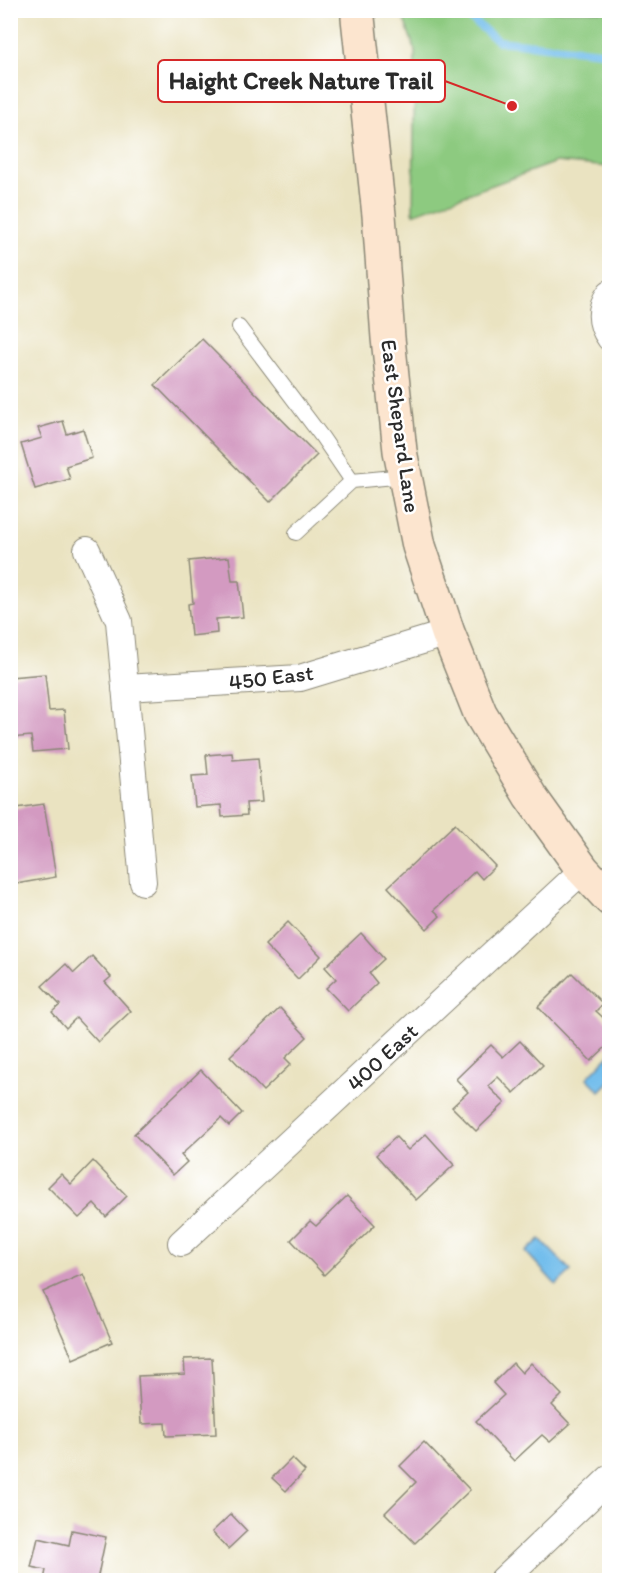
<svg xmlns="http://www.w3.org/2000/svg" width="620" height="1591" font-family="Itim,sans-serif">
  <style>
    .green { fill: #8dca80; stroke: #5c7a56; stroke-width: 1.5 }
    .water { fill: #73beec; stroke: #4f748c; stroke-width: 1.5 }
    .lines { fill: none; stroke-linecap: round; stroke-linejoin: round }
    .stream { stroke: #73beec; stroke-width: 8 }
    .building { fill: #d39ac1 }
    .lane-casing { stroke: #8a8776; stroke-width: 16 }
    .street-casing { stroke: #8a8776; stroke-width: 28 }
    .secondary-casing { stroke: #8a8776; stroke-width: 36 }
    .lane { stroke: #fff; stroke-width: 14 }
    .street { stroke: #fff; stroke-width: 26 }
    .secondary { stroke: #fce5cf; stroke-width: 33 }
    .labels { text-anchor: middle; stroke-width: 5; stroke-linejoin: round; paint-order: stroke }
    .street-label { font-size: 22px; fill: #2b2b2b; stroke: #fff }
    .leader { fill: none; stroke: #d62828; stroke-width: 2 }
    .callout-dot { fill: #d62828; stroke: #fff; stroke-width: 2 }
    .callout { fill: #fff; stroke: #d62828; stroke-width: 2 }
    .callout-label { font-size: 24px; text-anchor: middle; font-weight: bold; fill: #2b2b2b }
  </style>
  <rect width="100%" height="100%" fill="#fff"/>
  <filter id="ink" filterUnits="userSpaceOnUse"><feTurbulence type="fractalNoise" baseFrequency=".0167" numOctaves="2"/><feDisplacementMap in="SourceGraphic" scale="12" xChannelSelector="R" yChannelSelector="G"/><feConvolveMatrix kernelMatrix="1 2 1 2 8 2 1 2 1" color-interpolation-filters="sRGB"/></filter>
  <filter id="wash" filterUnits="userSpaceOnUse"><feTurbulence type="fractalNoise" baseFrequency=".008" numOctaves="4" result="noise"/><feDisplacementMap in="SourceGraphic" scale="24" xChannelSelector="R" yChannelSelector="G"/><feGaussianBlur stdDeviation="1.35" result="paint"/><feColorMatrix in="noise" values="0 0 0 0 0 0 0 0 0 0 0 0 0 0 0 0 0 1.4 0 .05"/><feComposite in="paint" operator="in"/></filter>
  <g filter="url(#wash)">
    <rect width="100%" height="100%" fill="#eae3c1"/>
    <polygon class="green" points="401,11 609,11 609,167 556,162 413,214 415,50"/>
    <g class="water">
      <polygon points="609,1055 609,1082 600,1091 587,1078"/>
      <polygon points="540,1239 571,1271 556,1285 526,1252"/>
    </g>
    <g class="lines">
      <polyline class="stream" points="460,10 498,41 610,53"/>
    </g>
    <g id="blocks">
      <g class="building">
        <polygon points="202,339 317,455 270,502 155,385"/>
        <polygon points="63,421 67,434 83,429 92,458 66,466 70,479 35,489 21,444 42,438 38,428"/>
        <polygon points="229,557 232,581 239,581 243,617 216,619 217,633 191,636 188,604 193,603 189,561"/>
        <polygon points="45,674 49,711 64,710 68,749 33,752 31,736 10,738 10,677"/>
        <polygon points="232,753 233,760 258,758 262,802 246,803 247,815 222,817 221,805 195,807 192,776 208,775 206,755"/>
        <polygon points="44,804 56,877 10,885 10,809"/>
        <polygon points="455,824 495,866 482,879 475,871 434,910 440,916 427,929 388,887"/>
        <polygon points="288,922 321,956 298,979 265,945"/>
        <polygon points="361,933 384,959 369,973 377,983 348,1011 326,988 336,979 325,967"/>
        <polygon points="92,956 111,977 105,982 131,1011 98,1042 76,1018 66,1028 52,1012 60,1005 42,986 66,964 74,973"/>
        <polygon points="572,973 603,1004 596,1011 610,1024 610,1043 591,1061 538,1007"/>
        <polygon points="280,1008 307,1037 285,1058 291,1064 263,1091 230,1056"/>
        <polygon points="520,1041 543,1065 514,1093 498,1077 488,1086 505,1103 476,1131 452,1107 468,1092 456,1079 491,1045 503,1057"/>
        <polygon points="201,1070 242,1113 229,1126 221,1118 181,1155 187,1162 173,1175 134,1134"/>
        <polygon points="426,1134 454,1165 416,1200 376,1155 396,1137 408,1150"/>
        <polygon points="93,1161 127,1196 106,1217 94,1204 79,1218 48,1187 61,1174 71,1184"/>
        <polygon points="347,1196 375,1225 324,1275 291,1240 310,1221 316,1226"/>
        <polygon points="83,1274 112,1342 73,1359 43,1292"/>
        <polygon points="212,1358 216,1434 166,1436 165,1423 141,1424 138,1376 185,1374 184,1359"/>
        <polygon points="513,1363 522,1373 531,1363 562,1395 552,1405 570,1424 550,1442 542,1435 514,1461 476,1421 504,1395 493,1383"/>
        <polygon points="424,1442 470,1490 415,1543 385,1513 416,1482 400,1466"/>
        <polygon points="292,1458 305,1471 286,1491 272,1478"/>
        <polygon points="231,1514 247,1531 228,1549 212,1532"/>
        <polygon points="72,1530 106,1537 97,1580 44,1580 46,1570 31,1567 38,1538 69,1545"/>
      </g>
    </g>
  </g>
  <g filter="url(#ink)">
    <use href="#blocks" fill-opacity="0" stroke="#8a8776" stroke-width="1.5"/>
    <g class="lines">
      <defs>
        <g id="lane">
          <polyline points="239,327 322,437 352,481"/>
          <polyline points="296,533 352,481 405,476"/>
        </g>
        <g id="street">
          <path d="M610,293C599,308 599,323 610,338"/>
          <polyline points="87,550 119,621 143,882"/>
          <polyline points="125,688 300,678 448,633"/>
          <polyline points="181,1243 583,870"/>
          <polyline points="503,1580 610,1478"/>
        </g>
        <polyline id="secondary" points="358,18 379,215 388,338 400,451 419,546 448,633 480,713 530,796 583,870 610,899"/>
      </defs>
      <use href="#lane" class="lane-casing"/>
      <use href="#street" class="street-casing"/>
      <use href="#secondary" class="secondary-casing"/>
      <use href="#lane" class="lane"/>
      <use href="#street" class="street"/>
      <use href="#secondary" class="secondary"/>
    </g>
  </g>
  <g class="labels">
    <g class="street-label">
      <text transform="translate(401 426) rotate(82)" y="8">East Shepard Lane</text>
      <text transform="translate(271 677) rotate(-7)" y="8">450 East</text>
      <text transform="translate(382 1057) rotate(-43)" y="8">400 East</text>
    </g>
  </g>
  <path class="leader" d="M512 106L445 81"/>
  <circle class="callout-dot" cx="512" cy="106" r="6"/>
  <rect class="callout" x="158" y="60" width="287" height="42" rx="6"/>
  <g class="callout-label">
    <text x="301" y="89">Haight Creek Nature Trail</text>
  </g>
  <rect width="620" height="1591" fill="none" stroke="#fff" stroke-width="36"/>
</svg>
